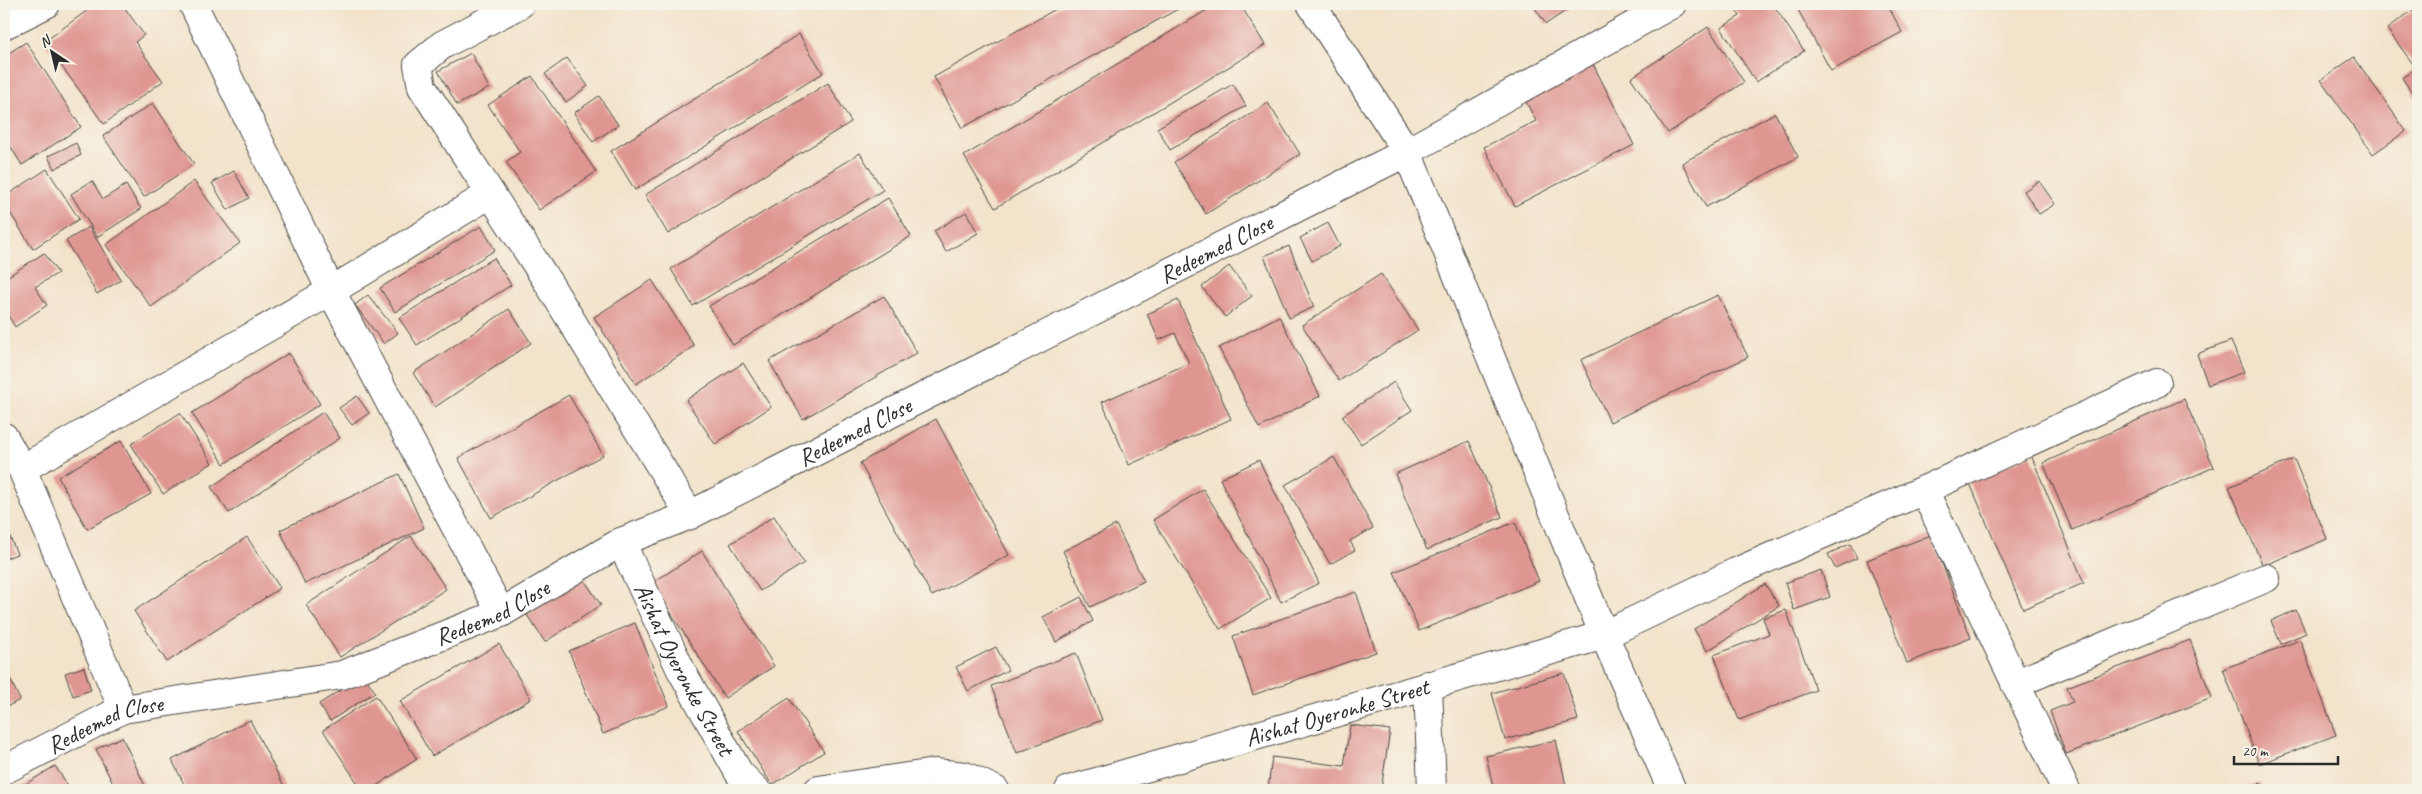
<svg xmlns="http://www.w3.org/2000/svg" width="2422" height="794" font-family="Caveat,sans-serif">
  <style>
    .building { fill: #df9691 }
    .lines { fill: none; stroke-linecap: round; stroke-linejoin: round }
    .street-casing { stroke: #494743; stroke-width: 30 }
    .street { stroke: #fff; stroke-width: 28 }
    .labels { text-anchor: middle; stroke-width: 4.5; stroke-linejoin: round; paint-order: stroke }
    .street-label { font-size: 24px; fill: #2b2b2b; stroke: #f7f3e8 }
  </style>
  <rect width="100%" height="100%" fill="#f7f3e8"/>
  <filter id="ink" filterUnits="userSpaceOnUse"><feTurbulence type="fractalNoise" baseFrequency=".02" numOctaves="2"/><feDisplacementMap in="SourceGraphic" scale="10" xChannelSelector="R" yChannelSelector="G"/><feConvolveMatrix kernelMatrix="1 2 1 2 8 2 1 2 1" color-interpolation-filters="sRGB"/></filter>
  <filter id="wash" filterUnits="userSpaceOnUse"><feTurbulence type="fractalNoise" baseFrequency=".0096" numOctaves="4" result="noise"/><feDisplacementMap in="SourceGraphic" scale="20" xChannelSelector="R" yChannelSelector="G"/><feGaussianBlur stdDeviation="1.12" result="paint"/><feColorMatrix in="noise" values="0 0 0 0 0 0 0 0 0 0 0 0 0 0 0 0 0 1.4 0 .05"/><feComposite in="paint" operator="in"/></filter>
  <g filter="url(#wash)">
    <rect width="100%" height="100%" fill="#f2e3ca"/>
    <g id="blocks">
      <g class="building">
        <polygon points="96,4 122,4 144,35 135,42 163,81 104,124 44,42"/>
        <polygon points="1065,4 1187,4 962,128 934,77"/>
        <polygon points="1217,4 1240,4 1265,45 995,208 964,156"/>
        <polygon points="1532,4 1576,4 1546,24"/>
        <polygon points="1732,4 1773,4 1804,51 1756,82 1721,28 1740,16"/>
        <polygon points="1795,4 1887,4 1902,32 1831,71"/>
        <polygon points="2418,6 2418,101 2402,78 2416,68 2387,29"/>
        <polygon points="1708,27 1744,82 1668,133 1631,78"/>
        <polygon points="799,34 823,73 635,190 611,151"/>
        <polygon points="26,42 81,127 22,165 4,136 4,56"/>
        <polygon points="471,53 489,88 457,105 438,71"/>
        <polygon points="2354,57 2406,131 2373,154 2321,80"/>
        <polygon points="567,58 588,86 566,102 545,74"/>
        <polygon points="1591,60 1634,145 1515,206 1484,147 1536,121 1522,94"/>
        <polygon points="532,76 596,172 539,210 506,162 520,152 488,105"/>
        <polygon points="828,83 851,122 668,234 645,195"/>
        <polygon points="1233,84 1246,106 1170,150 1157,128"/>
        <polygon points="599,96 618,125 593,142 574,113"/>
        <polygon points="153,103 194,164 144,197 103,136"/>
        <polygon points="1268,103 1300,154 1206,214 1174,162"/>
        <polygon points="1775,113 1798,157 1706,207 1682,163"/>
        <polygon points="76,143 81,155 54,169 48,156"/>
        <polygon points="860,153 883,190 693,306 671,269"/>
        <polygon points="47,169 79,219 33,249 4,203 4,197"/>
        <polygon points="234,171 249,198 228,210 212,183"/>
        <polygon points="92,181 103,199 126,185 141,209 97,237 71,194"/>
        <polygon points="194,181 240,243 151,307 106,245"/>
        <polygon points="2039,181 2055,204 2039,214 2024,191"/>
        <polygon points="888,198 911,236 733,345 709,306"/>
        <polygon points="966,212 978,233 946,252 934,231"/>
        <polygon points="1328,223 1340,246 1312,261 1300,238"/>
        <polygon points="481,226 495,250 395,312 380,288"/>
        <polygon points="89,227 121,280 97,294 66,241"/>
        <polygon points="1289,246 1314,307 1289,318 1264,256"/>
        <polygon points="44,253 58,273 35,287 47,305 15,327 4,309 4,279"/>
        <polygon points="494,258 511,285 417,345 399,318"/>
        <polygon points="1229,266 1252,296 1225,317 1202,287"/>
        <polygon points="1381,274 1418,330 1339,381 1302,325"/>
        <polygon points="652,280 694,346 636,384 594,317"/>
        <polygon points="368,295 398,333 384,344 355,305"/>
        <polygon points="1718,295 1748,357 1610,422 1581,360"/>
        <polygon points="884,296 917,353 803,419 769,361"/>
        <polygon points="1178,300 1231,419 1129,465 1102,402 1189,363 1175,333 1159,340 1147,314"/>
        <polygon points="509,309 531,343 435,407 413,373"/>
        <polygon points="1279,316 1320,396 1259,428 1219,348"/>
        <polygon points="2231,341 2244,372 2208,385 2197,354"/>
        <polygon points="289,353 320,404 224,464 192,413"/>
        <polygon points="743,363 771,407 715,444 686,400"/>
        <polygon points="1394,382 1412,410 1361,444 1342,416"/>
        <polygon points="569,395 603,455 491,518 458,458"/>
        <polygon points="357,396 369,413 352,425 339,408"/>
        <polygon points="2184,399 2214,467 2072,530 2043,463"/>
        <polygon points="323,412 340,438 229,513 211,487"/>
        <polygon points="180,413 212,463 163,494 131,444"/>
        <polygon points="936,419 1009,555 932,596 860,463"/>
        <polygon points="121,441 151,494 87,529 58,477"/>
        <polygon points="1469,441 1502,517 1427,550 1395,474"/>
        <polygon points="2031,455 2084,583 2023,609 1969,481"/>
        <polygon points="1334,457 1373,528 1350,541 1355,550 1330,564 1285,485"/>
        <polygon points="2294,459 2327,539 2263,566 2229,487"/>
        <polygon points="1259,460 1319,583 1281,602 1220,479"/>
        <polygon points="399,474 424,528 305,584 280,530"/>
        <polygon points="1203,489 1271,598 1220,629 1153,520"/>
        <polygon points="774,516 804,563 760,591 730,544"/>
        <polygon points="4,522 17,554 4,559"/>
        <polygon points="1515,522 1539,581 1419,631 1394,572"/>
        <polygon points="1116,525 1144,581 1090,607 1063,551"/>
        <polygon points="1931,535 1971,638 1907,663 1867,560"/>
        <polygon points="411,536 446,589 340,657 306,605"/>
        <polygon points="247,537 280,588 167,662 134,611"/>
        <polygon points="1850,544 1857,558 1835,568 1828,554"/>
        <polygon points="702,551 774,666 725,698 652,583"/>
        <polygon points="1821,570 1830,597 1794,610 1785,583"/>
        <polygon points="583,578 601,605 545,642 527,615"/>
        <polygon points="1765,584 1779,606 1707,651 1694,629"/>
        <polygon points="1356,592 1376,652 1253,695 1233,636"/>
        <polygon points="1081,597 1093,621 1056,642 1043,617"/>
        <polygon points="1786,610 1816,690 1739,720 1714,655 1769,634 1763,618"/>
        <polygon points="2296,610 2306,633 2281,644 2271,621"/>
        <polygon points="635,623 669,706 603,734 569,651"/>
        <polygon points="2190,640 2212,698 2066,754 2050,711 2073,702 2067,687"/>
        <polygon points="2300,640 2336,735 2259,764 2223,669"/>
        <polygon points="499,644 531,699 432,756 400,701"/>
        <polygon points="996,647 1008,670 968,691 956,667"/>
        <polygon points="1076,653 1102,720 1017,753 991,686"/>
        <polygon points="4,666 20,700 4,708"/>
        <polygon points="84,667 91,690 73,696 65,673"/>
        <polygon points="1564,673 1578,720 1505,740 1492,693"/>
        <polygon points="364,675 375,692 330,721 319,704"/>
        <polygon points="376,696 417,759 370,790 362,790 323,730"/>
        <polygon points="789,698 824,752 772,785 738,731"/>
        <polygon points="250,720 286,790 187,790 172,760"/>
        <polygon points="1350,725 1390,730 1381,790 1268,790 1272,757 1344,766"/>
        <polygon points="122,737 147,790 116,790 96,749"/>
        <polygon points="1556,740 1567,790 1494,790 1486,756"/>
        <polygon points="55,766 71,790 16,790"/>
        <polygon points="2261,783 2263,790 2240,790"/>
      </g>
    </g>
  </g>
  <g filter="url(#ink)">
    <use href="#blocks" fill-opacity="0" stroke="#494743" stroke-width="1"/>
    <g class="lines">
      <defs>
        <g id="street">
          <polyline points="193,4 331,291 501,613"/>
          <polyline points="520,4 442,45 418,65 422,87 549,284 690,515"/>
          <polyline points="1311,4 1407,152 1604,635 1672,790"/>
          <polyline points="4,25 46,4"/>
          <polyline points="4,437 22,469 123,709"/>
          <polyline points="22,469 331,291 490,194"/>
          <polyline points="1924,490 2066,790"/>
          <path id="s1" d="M621,542L681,670L739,773L756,790"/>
          <polyline points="2015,684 2266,578"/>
          <polyline points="1428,685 1432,790"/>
          <path id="s2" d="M4,770L123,709L342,675L501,613L621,542L690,515L1407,152L1672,4"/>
          <polyline points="818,790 935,773 965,776 995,790"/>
          <path id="s3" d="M1069,790L1604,635L1736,572L1924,490L2157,383"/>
        </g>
      </defs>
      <use href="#street" class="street-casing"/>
      <use href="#street" class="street"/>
    </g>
  </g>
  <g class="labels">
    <g class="street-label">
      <text dy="8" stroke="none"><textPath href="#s2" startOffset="1329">Redeemed Close</textPath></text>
      <text dy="8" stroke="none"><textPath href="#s2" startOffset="924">Redeemed Close</textPath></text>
      <text dy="8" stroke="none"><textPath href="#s2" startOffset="518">Redeemed Close</textPath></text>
      <text dy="8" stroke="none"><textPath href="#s1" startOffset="142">Aishat Oyeronke Street</textPath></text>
      <text dy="8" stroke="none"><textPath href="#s3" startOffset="279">Aishat Oyeronke Street</textPath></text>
      <text dy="8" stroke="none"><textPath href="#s2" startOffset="112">Redeemed Close</textPath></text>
    </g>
  </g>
  <rect width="2422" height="794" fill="none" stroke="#f7f3e8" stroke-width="20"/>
  <g transform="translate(52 52) rotate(325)" stroke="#f7f3e8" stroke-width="4" paint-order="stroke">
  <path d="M0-4L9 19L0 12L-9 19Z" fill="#2b2b2b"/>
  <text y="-8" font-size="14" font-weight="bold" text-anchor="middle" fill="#2b2b2b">N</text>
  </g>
  <path d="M2234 756v8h104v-8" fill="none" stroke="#2b2b2b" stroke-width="2.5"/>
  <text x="2242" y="756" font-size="15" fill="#2b2b2b" stroke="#f7f3e8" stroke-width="4" paint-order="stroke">20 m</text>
</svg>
